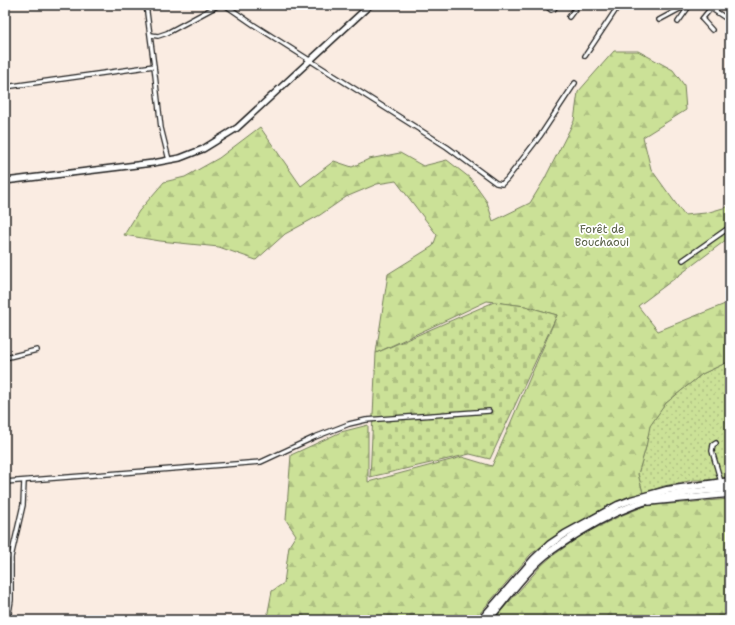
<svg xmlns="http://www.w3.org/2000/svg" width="735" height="625" font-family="'Shantell Sans',sans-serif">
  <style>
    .green { fill: url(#green-dots); stroke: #747e5a }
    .forest { fill: url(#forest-firs); stroke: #747e5a }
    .cemetery { fill: url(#cemetery-stones); stroke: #747e5a }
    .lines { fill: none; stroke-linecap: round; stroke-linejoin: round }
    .minor-casing { stroke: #1c1c1c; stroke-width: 6 }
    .secondary-casing { stroke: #1c1c1c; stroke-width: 8 }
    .primary-casing { stroke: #1c1c1c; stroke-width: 8 }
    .trunk-casing { stroke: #1c1c1c; stroke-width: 9 }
    .minor { stroke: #fff; stroke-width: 3.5 }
    .secondary { stroke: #fff; stroke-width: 5 }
    .primary { stroke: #fff; stroke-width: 5.5 }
    .trunk { stroke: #fff; stroke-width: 6 }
    .labels { text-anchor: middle; stroke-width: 3.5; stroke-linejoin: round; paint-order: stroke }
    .park-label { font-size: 11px; fill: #596147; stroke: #fff }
  </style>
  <defs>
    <pattern id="green-dots" width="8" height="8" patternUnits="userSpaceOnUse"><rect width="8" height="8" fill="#cbe197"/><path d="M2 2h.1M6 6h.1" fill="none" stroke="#aec082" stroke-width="1.8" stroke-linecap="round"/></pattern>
    <pattern id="forest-firs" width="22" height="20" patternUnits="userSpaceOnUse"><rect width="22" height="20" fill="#cbe197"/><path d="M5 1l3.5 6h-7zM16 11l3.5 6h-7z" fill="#aec082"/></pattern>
    <pattern id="cemetery-stones" width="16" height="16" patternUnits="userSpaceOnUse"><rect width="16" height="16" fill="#cbe197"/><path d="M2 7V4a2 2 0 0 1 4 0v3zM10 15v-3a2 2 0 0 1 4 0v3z" fill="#aec082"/></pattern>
  </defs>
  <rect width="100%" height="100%" fill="#faece2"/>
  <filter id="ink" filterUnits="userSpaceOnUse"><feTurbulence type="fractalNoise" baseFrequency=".025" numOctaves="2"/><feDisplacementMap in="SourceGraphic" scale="8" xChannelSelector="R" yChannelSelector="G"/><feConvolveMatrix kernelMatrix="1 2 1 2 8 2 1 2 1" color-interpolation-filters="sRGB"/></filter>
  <g filter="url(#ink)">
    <polygon class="green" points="730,361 730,477 715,480 694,480 664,486 643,493 638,474 646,447 649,426 666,403 702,374"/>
    <g class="forest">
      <polygon points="614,51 638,51 673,70 684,85 686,110 643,137 651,169 684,215 706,213 730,206 730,237 638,306 658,331 730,302 730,361 702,374 666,403 650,426 646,447 638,474 643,493 611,504 559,534 531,554 474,620 269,620 268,612 272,591 284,583 289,546 296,535 286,520 291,455 341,432 368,425 368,482 462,457 492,466 557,315 525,306 487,301 376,353 388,274 433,246 437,235 396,181 377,184 346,197 320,215 285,234 256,260 219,247 160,241 124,235 139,211 164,182 185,177 219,158 260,127 301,186 334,161 352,167 369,159 400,153 423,166 447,160 470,178 487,202 493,221 530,203 544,180 574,121 578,92"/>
      <polygon points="730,499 730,620 493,620 541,566 551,557 582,535 620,516 645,506"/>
    </g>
    <polygon class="cemetery" points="494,302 525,306 557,315 490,459 470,454 370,477 376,353"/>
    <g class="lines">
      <defs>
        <g id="minor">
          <polyline points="146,5 154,66"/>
          <polyline points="225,5 254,25 447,147 496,183 502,184 507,179 540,136 575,83"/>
          <polyline points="545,5 551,10 554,9 557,5"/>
          <polyline points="706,5 724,17 730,18"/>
          <polyline points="711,8 702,19 712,30"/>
          <polyline points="5,12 8,5"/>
          <polyline points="569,17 578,5"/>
          <polyline points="659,20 687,5"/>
          <polyline points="678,22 690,5"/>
          <polyline points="151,35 158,36 167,33 219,5"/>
          <polyline points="585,56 619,5"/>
          <polyline points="5,87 154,66 161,128 169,160"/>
          <polyline points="683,260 730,227"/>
          <polyline points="5,358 37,350"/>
          <polyline points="716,443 713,445 712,451 721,482"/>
          <polyline points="5,482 261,462 315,437 349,424 366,420 489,411"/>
          <polyline points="5,556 11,557"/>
          <polyline points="8,620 11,600 11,557 23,505 24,481"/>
        </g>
        <polyline id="secondary" points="5,181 153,163 180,158 203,149 237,128 370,5"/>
        <g id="primary">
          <polyline points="710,486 730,485"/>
          <polyline points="649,502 730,494"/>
        </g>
        <g id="trunk">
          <polyline points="481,620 534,559 550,544 565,534 618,505 631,500 667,490 730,481"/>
          <path d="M488,620C505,601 520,578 540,560C552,549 566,541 580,532C632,500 669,492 730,489"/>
        </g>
      </defs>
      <use href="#minor" class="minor-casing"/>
      <use href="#secondary" class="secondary-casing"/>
      <use href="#primary" class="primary-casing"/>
      <use href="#trunk" class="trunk-casing"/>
      <use href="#minor" class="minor"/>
      <use href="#secondary" class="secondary"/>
      <use href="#primary" class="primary"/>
      <use href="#trunk" class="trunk"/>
    </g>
  </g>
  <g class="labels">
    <g class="park-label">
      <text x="602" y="233">Forêt de<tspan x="602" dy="13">Bouchaoui</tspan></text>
    </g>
  </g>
  <rect width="735" height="625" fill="none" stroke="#fff" stroke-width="20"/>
  <rect x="10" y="10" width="715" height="605" fill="none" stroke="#1c1c1c" stroke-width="1.5" filter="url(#ink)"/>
</svg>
